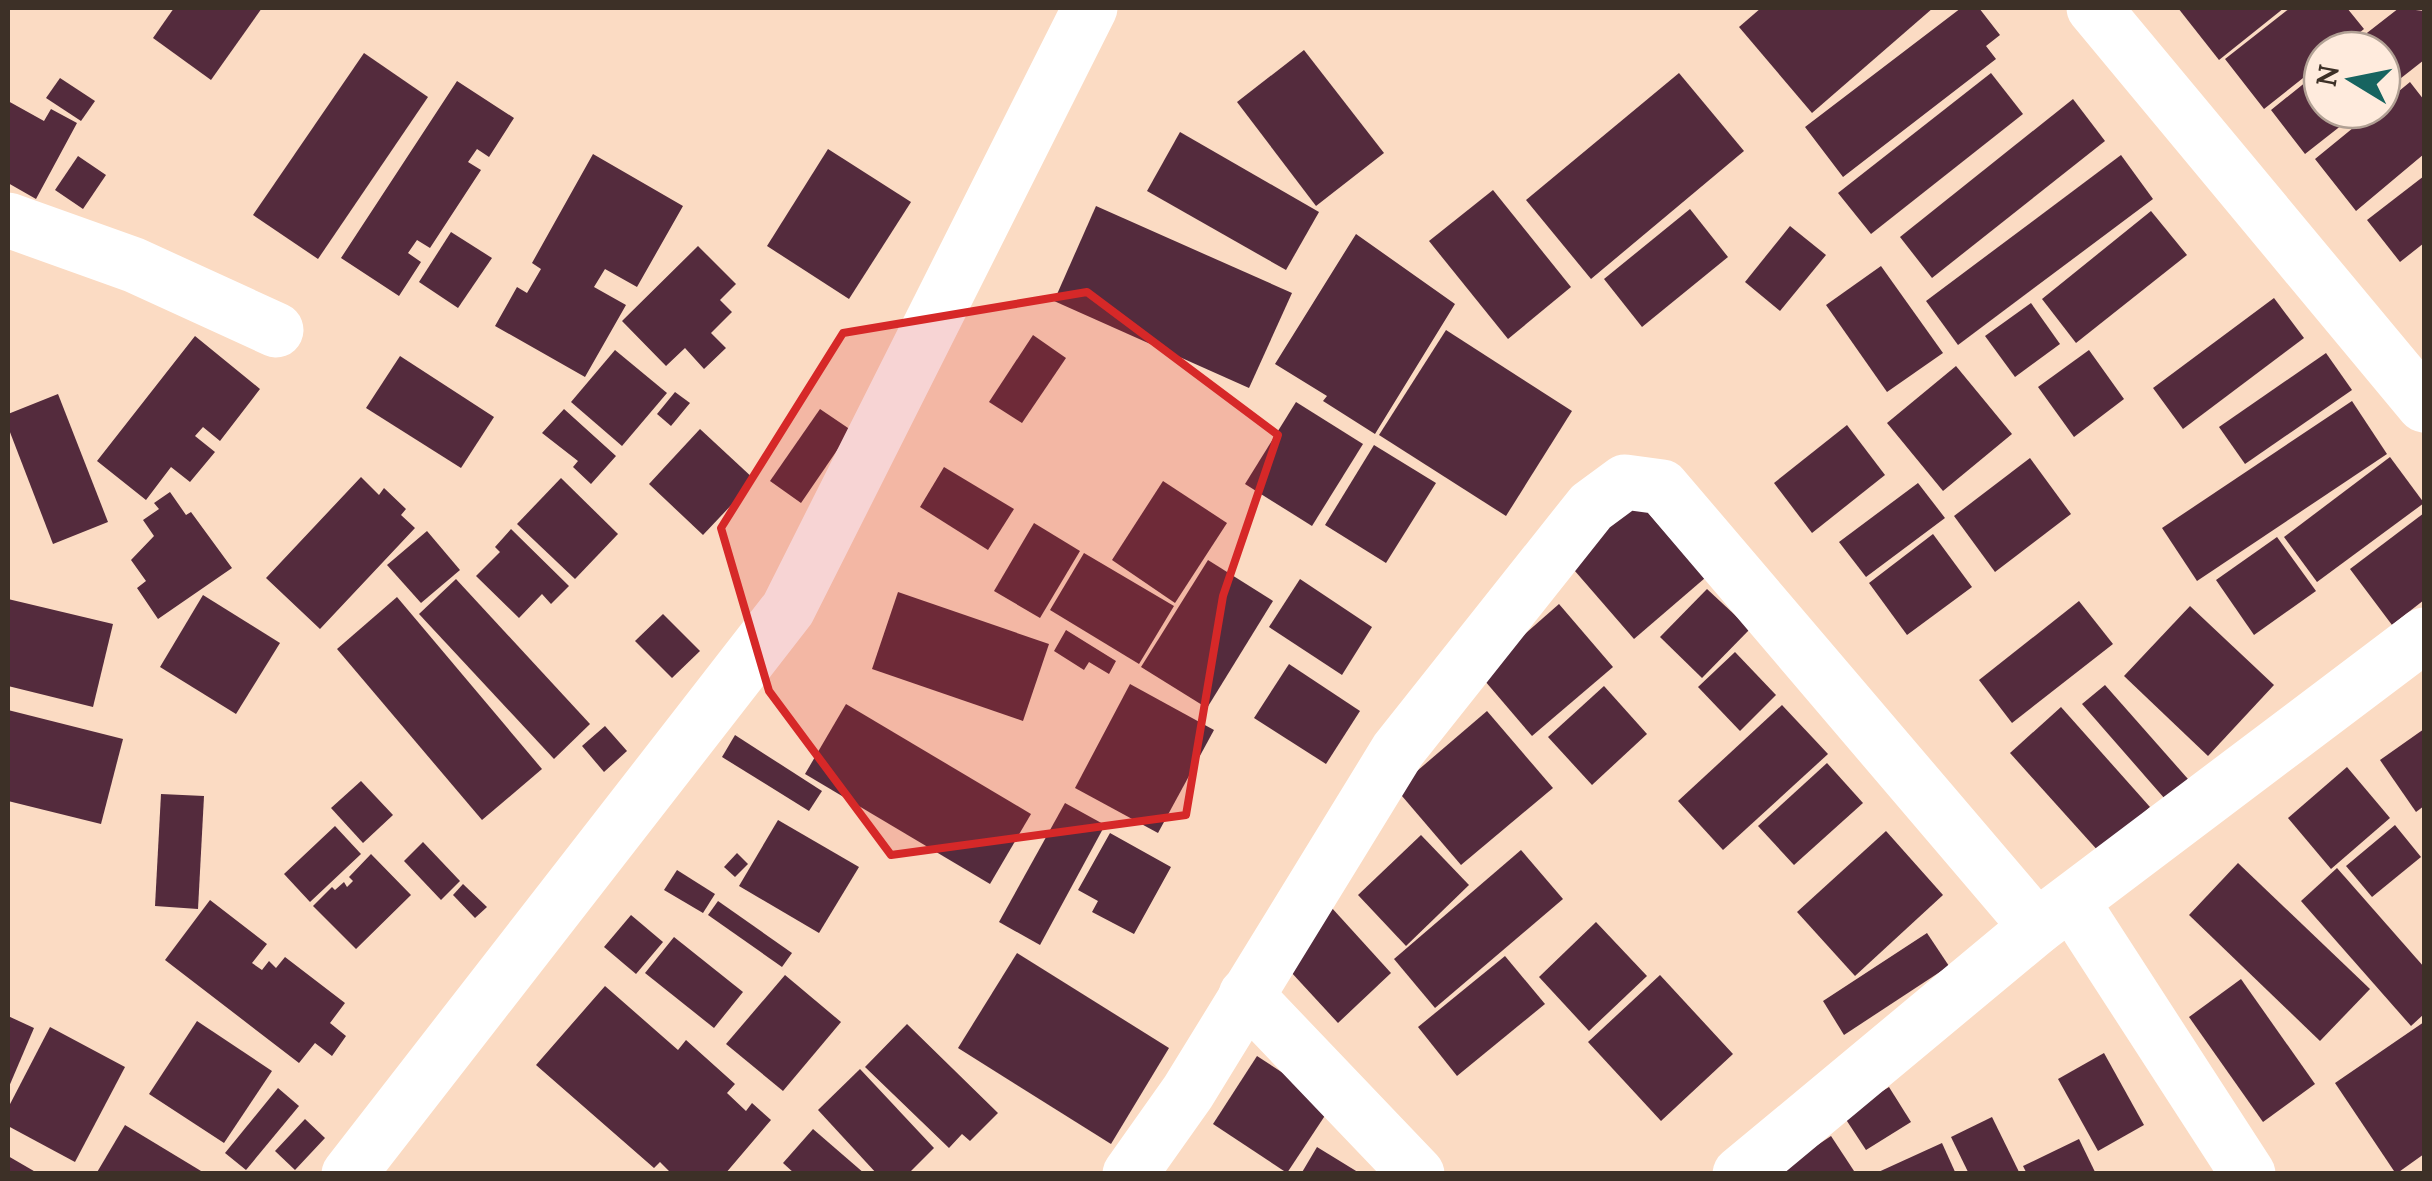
<svg xmlns="http://www.w3.org/2000/svg" width="2432" height="1181" font-family="Lora,serif">
  <style>
    .building { fill: #542b3d }
    .lines { fill: none; stroke-linecap: round; stroke-linejoin: round }
    .minor { stroke: #fff; stroke-width: 55 }
    .marked { fill: #d62828; fill-opacity: 0.2; stroke: #d62828; stroke-width: 8; stroke-linejoin: round }
  </style>
  <rect width="100%" height="100%" fill="#fbdbc3"/>
  <g class="building">
    <polygon points="174,8 262,8 211,80 153,38"/>
    <polygon points="1761,8 1933,8 1812,113 1739,27"/>
    <polygon points="1961,8 1979,8 2000,35 1986,46 1996,59 1843,177 1805,127"/>
    <polygon points="2178,8 2284,8 2219,60"/>
    <polygon points="2290,8 2347,8 2364,29 2338,50 2322,50 2322,63 2264,109 2225,59"/>
    <polygon points="2399,8 2424,11 2424,60 2382,93 2382,50 2345,50"/>
    <polygon points="1304,50 1384,153 1316,206 1237,102"/>
    <polygon points="364,53 428,97 318,259 253,215"/>
    <polygon points="2322,69 2322,110 2361,110 2305,154 2271,110"/>
    <polygon points="1679,73 1744,151 1591,279 1526,200"/>
    <polygon points="1991,73 2023,114 1871,234 1838,193"/>
    <polygon points="60,78 95,101 81,121 46,98"/>
    <polygon points="457,81 514,118 489,157 477,149 468,162 481,170 430,248 417,240 408,253 421,262 399,296 341,258"/>
    <polygon points="2410,82 2424,100 2424,154 2356,211 2315,159 2375,110 2382,110 2382,105"/>
    <polygon points="2073,99 2105,141 1932,278 1900,237"/>
    <polygon points="8,101 44,121 51,109 77,123 36,199 8,183"/>
    <polygon points="1180,132 1319,212 1286,270 1147,191"/>
    <polygon points="828,149 911,202 849,299 767,246"/>
    <polygon points="593,154 683,206 637,287 605,269 594,287 626,305 585,377 495,326 517,287 527,293 541,269 532,263"/>
    <polygon points="2121,155 2153,199 1958,345 1926,301"/>
    <polygon points="78,156 106,175 83,209 55,190"/>
    <polygon points="2424,176 2424,243 2400,262 2367,220"/>
    <polygon points="1493,190 1571,287 1508,339 1429,241"/>
    <polygon points="1096,206 1292,293 1249,388 1054,301"/>
    <polygon points="1690,209 1728,257 1642,327 1604,279"/>
    <polygon points="2151,211 2187,255 2076,343 2042,299"/>
    <polygon points="1790,226 1826,255 1780,311 1745,282"/>
    <polygon points="451,232 492,258 458,308 419,282"/>
    <polygon points="1356,234 1455,304 1375,434 1323,401 1327,396 1275,364"/>
    <polygon points="698,246 736,284 720,300 732,312 711,333 726,348 704,369 685,348 666,366 622,321"/>
    <polygon points="1881,266 1943,353 1887,392 1826,305"/>
    <polygon points="2274,298 2304,338 2183,429 2153,388"/>
    <polygon points="2031,303 2060,344 2015,377 1985,336"/>
    <polygon points="1446,330 1572,411 1506,516 1379,435"/>
    <polygon points="1033,335 1066,358 1022,423 989,402"/>
    <polygon points="195,336 260,389 220,441 203,427 195,436 215,452 190,482 171,467 146,500 97,461"/>
    <polygon points="615,350 667,393 622,446 571,402"/>
    <polygon points="2089,350 2124,399 2074,437 2038,387"/>
    <polygon points="2326,353 2352,390 2245,464 2219,427"/>
    <polygon points="400,356 494,417 461,468 366,408"/>
    <polygon points="1956,366 2012,434 1943,491 1887,423"/>
    <polygon points="675,392 690,403 671,426 657,414"/>
    <polygon points="58,394 108,522 53,544 8,427 8,414"/>
    <polygon points="2352,401 2387,454 2197,581 2162,528"/>
    <polygon points="1296,402 1363,444 1312,526 1245,484"/>
    <polygon points="564,409 616,456 591,484 573,467 578,461 542,433"/>
    <polygon points="820,409 851,430 801,503 770,481"/>
    <polygon points="1847,425 1885,475 1812,533 1774,483"/>
    <polygon points="700,429 755,480 703,535 649,484"/>
    <polygon points="1374,445 1436,483 1386,563 1325,525"/>
    <polygon points="2390,457 2424,503 2317,582 2284,537"/>
    <polygon points="2030,458 2071,514 1995,572 1954,516"/>
    <polygon points="944,467 1014,509 988,550 920,507"/>
    <polygon points="361,477 379,495 384,488 406,509 401,515 415,528 320,629 266,578"/>
    <polygon points="561,478 618,534 575,579 517,524"/>
    <polygon points="1163,481 1227,523 1175,603 1112,560"/>
    <polygon points="1918,483 1945,518 1866,577 1839,542"/>
    <polygon points="170,492 186,515 191,512 232,568 158,619 137,588 146,581 131,560 154,536 143,520 159,509 154,503"/>
    <polygon points="1638,501 1705,578 1634,639 1568,563"/>
    <polygon points="2424,513 2424,600 2392,625 2350,569"/>
    <polygon points="1034,523 1080,551 1040,618 994,591"/>
    <polygon points="511,529 569,586 551,604 542,594 519,618 476,576 500,552 495,547"/>
    <polygon points="427,531 460,570 421,603 387,565"/>
    <polygon points="1933,534 1972,587 1907,635 1869,583"/>
    <polygon points="2277,537 2316,591 2254,635 2216,580"/>
    <polygon points="1084,553 1174,606 1139,664 1050,610"/>
    <polygon points="1208,560 1273,601 1207,708 1141,667"/>
    <polygon points="456,579 590,724 554,759 419,614"/>
    <polygon points="1300,579 1372,627 1342,675 1269,627"/>
    <polygon points="1707,589 1750,629 1702,678 1660,637"/>
    <polygon points="898,592 1049,644 1023,721 872,669"/>
    <polygon points="203,595 280,643 236,714 160,667"/>
    <polygon points="397,597 542,769 482,820 337,649"/>
    <polygon points="8,599 113,624 93,707 8,686"/>
    <polygon points="2079,601 2113,644 2012,723 1979,680"/>
    <polygon points="1559,604 1613,667 1532,736 1479,674"/>
    <polygon points="2190,606 2274,685 2208,756 2124,676"/>
    <polygon points="663,614 700,651 672,678 635,641"/>
    <polygon points="1066,630 1116,661 1109,674 1089,662 1084,670 1054,651"/>
    <polygon points="1735,652 1776,695 1740,731 1698,687"/>
    <polygon points="1289,664 1360,711 1326,764 1254,718"/>
    <polygon points="1130,684 1214,730 1158,833 1075,788"/>
    <polygon points="2105,685 2188,779 2165,799 2082,704"/>
    <polygon points="1604,686 1647,734 1592,785 1548,737"/>
    <polygon points="846,704 1031,814 990,884 805,774"/>
    <polygon points="1782,705 1828,754 1723,850 1678,801"/>
    <polygon points="2061,707 2150,807 2100,853 2010,753"/>
    <polygon points="8,710 123,739 101,824 8,801"/>
    <polygon points="1487,711 1553,788 1461,865 1396,789"/>
    <polygon points="605,726 627,751 604,772 582,746"/>
    <polygon points="2424,729 2424,806 2416,812 2380,760"/>
    <polygon points="735,735 822,791 809,811 722,757"/>
    <polygon points="1827,763 1863,803 1794,865 1758,826"/>
    <polygon points="2347,767 2390,818 2331,869 2288,818"/>
    <polygon points="361,781 393,815 363,843 331,808"/>
    <polygon points="161,794 204,796 198,909 155,906"/>
    <polygon points="1065,803 1105,825 1040,945 999,922"/>
    <polygon points="778,820 859,867 819,933 739,886"/>
    <polygon points="2395,825 2421,857 2372,897 2346,866"/>
    <polygon points="335,826 361,854 310,902 284,874"/>
    <polygon points="1886,831 1943,895 1855,976 1797,912"/>
    <polygon points="1110,833 1171,867 1134,934 1092,912 1098,901 1078,890"/>
    <polygon points="1421,835 1469,885 1406,946 1358,895"/>
    <polygon points="423,842 460,881 441,900 404,861"/>
    <polygon points="1521,850 1563,899 1435,1008 1394,959"/>
    <polygon points="737,853 748,864 735,877 724,867"/>
    <polygon points="371,854 411,895 356,949 313,906 332,887 335,890 344,882 347,887 353,881 349,877"/>
    <polygon points="2238,863 2370,989 2320,1041 2189,915"/>
    <polygon points="2337,868 2424,967 2424,1014 2411,1026 2301,901"/>
    <polygon points="677,870 715,894 703,913 664,890"/>
    <polygon points="463,884 487,907 475,918 453,895"/>
    <polygon points="210,900 267,944 252,963 262,970 269,961 276,968 285,957 345,1003 330,1023 346,1036 332,1056 315,1043 299,1063 165,960"/>
    <polygon points="718,901 792,953 782,967 708,915"/>
    <polygon points="1331,907 1391,973 1338,1023 1278,958"/>
    <polygon points="631,915 663,942 636,974 604,947"/>
    <polygon points="1596,922 1647,976 1589,1031 1539,977"/>
    <polygon points="1927,933 1949,966 1844,1035 1823,1001"/>
    <polygon points="674,937 743,992 714,1028 645,973"/>
    <polygon points="1017,953 1169,1048 1111,1144 958,1048"/>
    <polygon points="1505,956 1545,1004 1457,1076 1418,1027"/>
    <polygon points="785,975 841,1022 783,1091 726,1044"/>
    <polygon points="1660,975 1733,1054 1661,1121 1588,1042"/>
    <polygon points="2241,979 2315,1084 2263,1122 2189,1017"/>
    <polygon points="605,986 678,1050 686,1040 735,1084 727,1093 746,1111 752,1103 771,1120 725,1174 672,1174 660,1162 654,1168 536,1065"/>
    <polygon points="8,1016 34,1028 8,1089"/>
    <polygon points="197,1021 272,1071 224,1143 149,1094"/>
    <polygon points="2424,1022 2424,1154 2396,1174 2335,1083"/>
    <polygon points="907,1024 998,1113 970,1141 962,1134 949,1148 865,1067"/>
    <polygon points="50,1027 125,1067 75,1162 8,1126 8,1108"/>
    <polygon points="2104,1053 2144,1125 2098,1151 2058,1079"/>
    <polygon points="1257,1056 1332,1105 1287,1173 1213,1124"/>
    <polygon points="860,1069 934,1148 908,1174 877,1174 818,1110"/>
    <polygon points="1889,1087 1911,1122 1866,1150 1843,1115"/>
    <polygon points="278,1088 299,1106 246,1170 225,1153"/>
    <polygon points="1992,1117 2020,1174 1969,1174 1951,1137"/>
    <polygon points="305,1119 325,1138 295,1170 275,1151"/>
    <polygon points="125,1125 206,1174 96,1174"/>
    <polygon points="813,1129 865,1174 795,1174 783,1163"/>
    <polygon points="1831,1136 1856,1174 1774,1174"/>
    <polygon points="2079,1139 2096,1174 2027,1174 2023,1166"/>
    <polygon points="1942,1143 1956,1174 1874,1174"/>
    <polygon points="1317,1147 1361,1174 1301,1174"/>
    <polygon points="8,1156 39,1174 8,1174"/>
  </g>
  <g class="lines">
    <g class="minor">
      <polyline points="2094,8 2424,405"/>
      <polyline points="8,220 134,265 276,330"/>
      <polyline points="2072,902 2248,1174"/>
      <polyline points="1246,995 1417,1174"/>
      <polyline points="349,1174 788,609 1090,8"/>
      <polyline points="1130,1174 1188,1092 1398,750 1591,507 1625,482 1662,487 2037,927"/>
      <polyline points="1740,1174 2037,927 2424,635"/>
    </g>
  </g>
  <path class="marked" d="M1087,292L1278,435L1223,596L1186,815L891,855L769,691L721,528L843,333Z"/>
  <rect width="2432" height="1181" fill="none" stroke="#3d3027" stroke-width="20"/>
  <g transform="translate(2352 80) rotate(280)"><circle r="48" fill="#ffebdd" stroke="#b1a094" stroke-width="2.5"/>
  <path d="M0-8L18 38L0 25L-18 38Z" fill="#176460"/>
  <text y="-15" font-size="28" font-weight="bold" text-anchor="middle" fill="#3d3027">N</text>
  </g>
</svg>
